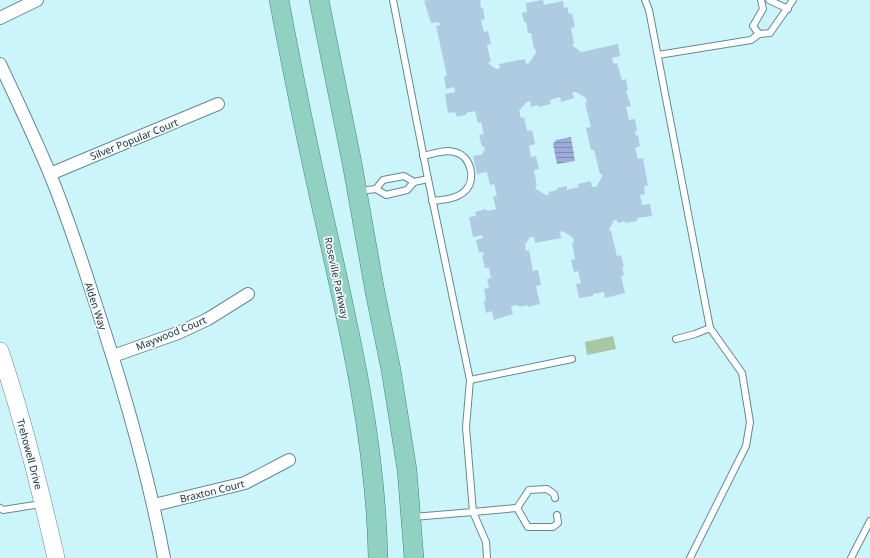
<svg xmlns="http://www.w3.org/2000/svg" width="870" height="558" font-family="'Noto Sans',sans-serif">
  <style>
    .pitch { fill: #a9c7a5 }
    .water { fill: url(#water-rules) }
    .building { fill: #afcbe1; fill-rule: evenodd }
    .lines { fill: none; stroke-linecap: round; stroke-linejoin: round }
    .lane-casing { stroke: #648a90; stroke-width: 8 }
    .street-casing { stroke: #648a90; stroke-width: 14 }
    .secondary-casing { stroke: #648a90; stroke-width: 18 }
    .primary-casing { stroke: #3c8778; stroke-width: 20 }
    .lane { stroke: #fff; stroke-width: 6 }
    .street { stroke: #fff; stroke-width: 12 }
    .secondary { stroke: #fff; stroke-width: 17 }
    .primary { stroke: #91d1c2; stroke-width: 19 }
    .labels { text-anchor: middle; stroke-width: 3.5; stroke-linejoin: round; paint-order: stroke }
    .street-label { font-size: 10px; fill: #263639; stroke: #f3fbfc }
  </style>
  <defs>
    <pattern id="water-rules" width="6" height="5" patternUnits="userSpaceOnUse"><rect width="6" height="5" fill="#9eaad9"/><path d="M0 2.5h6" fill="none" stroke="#818bb1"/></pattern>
  </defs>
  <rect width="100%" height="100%" fill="#ccf5fb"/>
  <polygon class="pitch" points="613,336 616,349 587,355 585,342"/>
  <polygon class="water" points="571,137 575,161 557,164 553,144 556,140"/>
  <path class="building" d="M428,0H483L480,1L481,8H483L485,19L481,20L484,32L488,31L491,44L487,45L491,62H488L489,64L496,69L500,68L499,64L525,59L526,64L529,63L536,53L535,48L534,49L531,33H528L526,22H524L522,13L527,12L526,3L542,0H543L544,5L563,1L564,8L567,7L569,14L572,13L575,27L571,28L574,44H572L573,46L581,52L618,44L620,56L612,58L614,64L617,63L622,80L626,79L628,90L626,91L631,106L626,107L629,120L635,119L637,131H635L636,136L638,135L640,146L635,148L638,159L643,158L648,186H644L645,194L640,195L642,205L650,204L652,216L637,218V221L625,223V221L618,223L617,220H614L609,230L610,231H611L617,256L621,255L624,267H622L624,275L621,276L625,293L605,298L604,292L593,294V296L579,298L576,284L581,283L578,271L574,272L571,260L575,259L572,243L574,242L573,238L563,231L560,232L561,238L535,243L534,237H530L525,245L526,251L529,250L533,271L538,270L541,285L536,286L540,304L528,307L527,305L519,307L518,305L511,306L513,314L494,320L492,311L486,313L484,301H486L484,289L489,288L487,279L491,278L489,268H485L482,256L484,255L483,252L479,253L476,240L483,238L482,235L473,237L469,217L476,216L475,212L486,209L487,211L496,209L493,197L497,196L494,184L490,185L487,172L477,174L473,156L483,154V151H485L484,146L482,147L479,135L484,134L481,122L478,123L475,111L466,113V115L457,117L455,112L448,113L445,94L455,92L454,87L446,89L444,76H447L436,26L440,25L439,22L431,23L424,1ZM572,92H576L586,98L587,102L585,103L591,127L586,128L591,150H594L600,174H602V177L596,187H592L591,181L578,184L579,187L567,190V186L557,188V190L548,192L549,195H546L536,189L535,186H537L534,170L539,169L536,156L531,157L529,146L535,144L532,130L527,131L524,117L521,118L519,111L527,102L530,101L531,107L538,105L539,107L551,104L550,100L560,97L561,102L574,98Z"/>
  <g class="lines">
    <defs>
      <g id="lane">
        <polyline points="393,0 428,179"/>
        <polyline points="645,0 649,10 710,328 695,334 676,339"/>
        <polyline points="761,0 763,9 753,26 759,34 770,33 793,0"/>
        <polyline points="769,0 788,9"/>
        <polyline points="658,55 751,40 759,34"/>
        <path d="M423,156C433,154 444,149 454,152C471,155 477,180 465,191C457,199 442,200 432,201"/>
        <polyline points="376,189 383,180 404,176 414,182"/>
        <polyline points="359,191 376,189 386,195 407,190 414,182 428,179 470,380 572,359"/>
        <polyline points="0,508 3,510 41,504"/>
        <polyline points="517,508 529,490 547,489 554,494 555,498"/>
        <polyline points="413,517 473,512 466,427 470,380"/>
        <polyline points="487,558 486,542 473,512 517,508 528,527 553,527 558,523 557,515"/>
        <polyline points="690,558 746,446 750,422 742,373 710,328"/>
        <polyline points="851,558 870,521"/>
      </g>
      <g id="street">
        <polyline points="0,18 37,0"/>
        <path d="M0,64C17,100 34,136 50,174C67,216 82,261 96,305C123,387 148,472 164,558"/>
        <polyline points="50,174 218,104"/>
        <polyline points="113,356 178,333 208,319 248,294"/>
        <polyline points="154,505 245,483 289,460"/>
      </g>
      <path id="secondary" d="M0,351C23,418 40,488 56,558"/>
      <g id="primary">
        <path d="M279,0C293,74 308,148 325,222C350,332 376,444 378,558"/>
        <polyline points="319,0 352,163 375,292 391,370 407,470 414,558"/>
      </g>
    </defs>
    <use href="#lane" class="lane-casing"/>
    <use href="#street" class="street-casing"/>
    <use href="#secondary" class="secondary-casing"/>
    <use href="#primary" class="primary-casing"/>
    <use href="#lane" class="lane"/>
    <use href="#street" class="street"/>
    <use href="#secondary" class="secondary"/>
    <use href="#primary" class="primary"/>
  </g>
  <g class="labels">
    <g class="street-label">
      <text transform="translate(134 139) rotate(-22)" y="4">Silver Popular Court</text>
      <text transform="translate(337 278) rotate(78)" y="4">Roseville Parkway</text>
      <text transform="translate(96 306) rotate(72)" y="4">Alden Way</text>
      <text transform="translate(171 333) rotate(-22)" y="4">Maywood Court</text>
      <text transform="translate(30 454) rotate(75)" y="4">Trehowell Drive</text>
      <text transform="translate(212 491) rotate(-14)" y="4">Braxton Court</text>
    </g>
  </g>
</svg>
